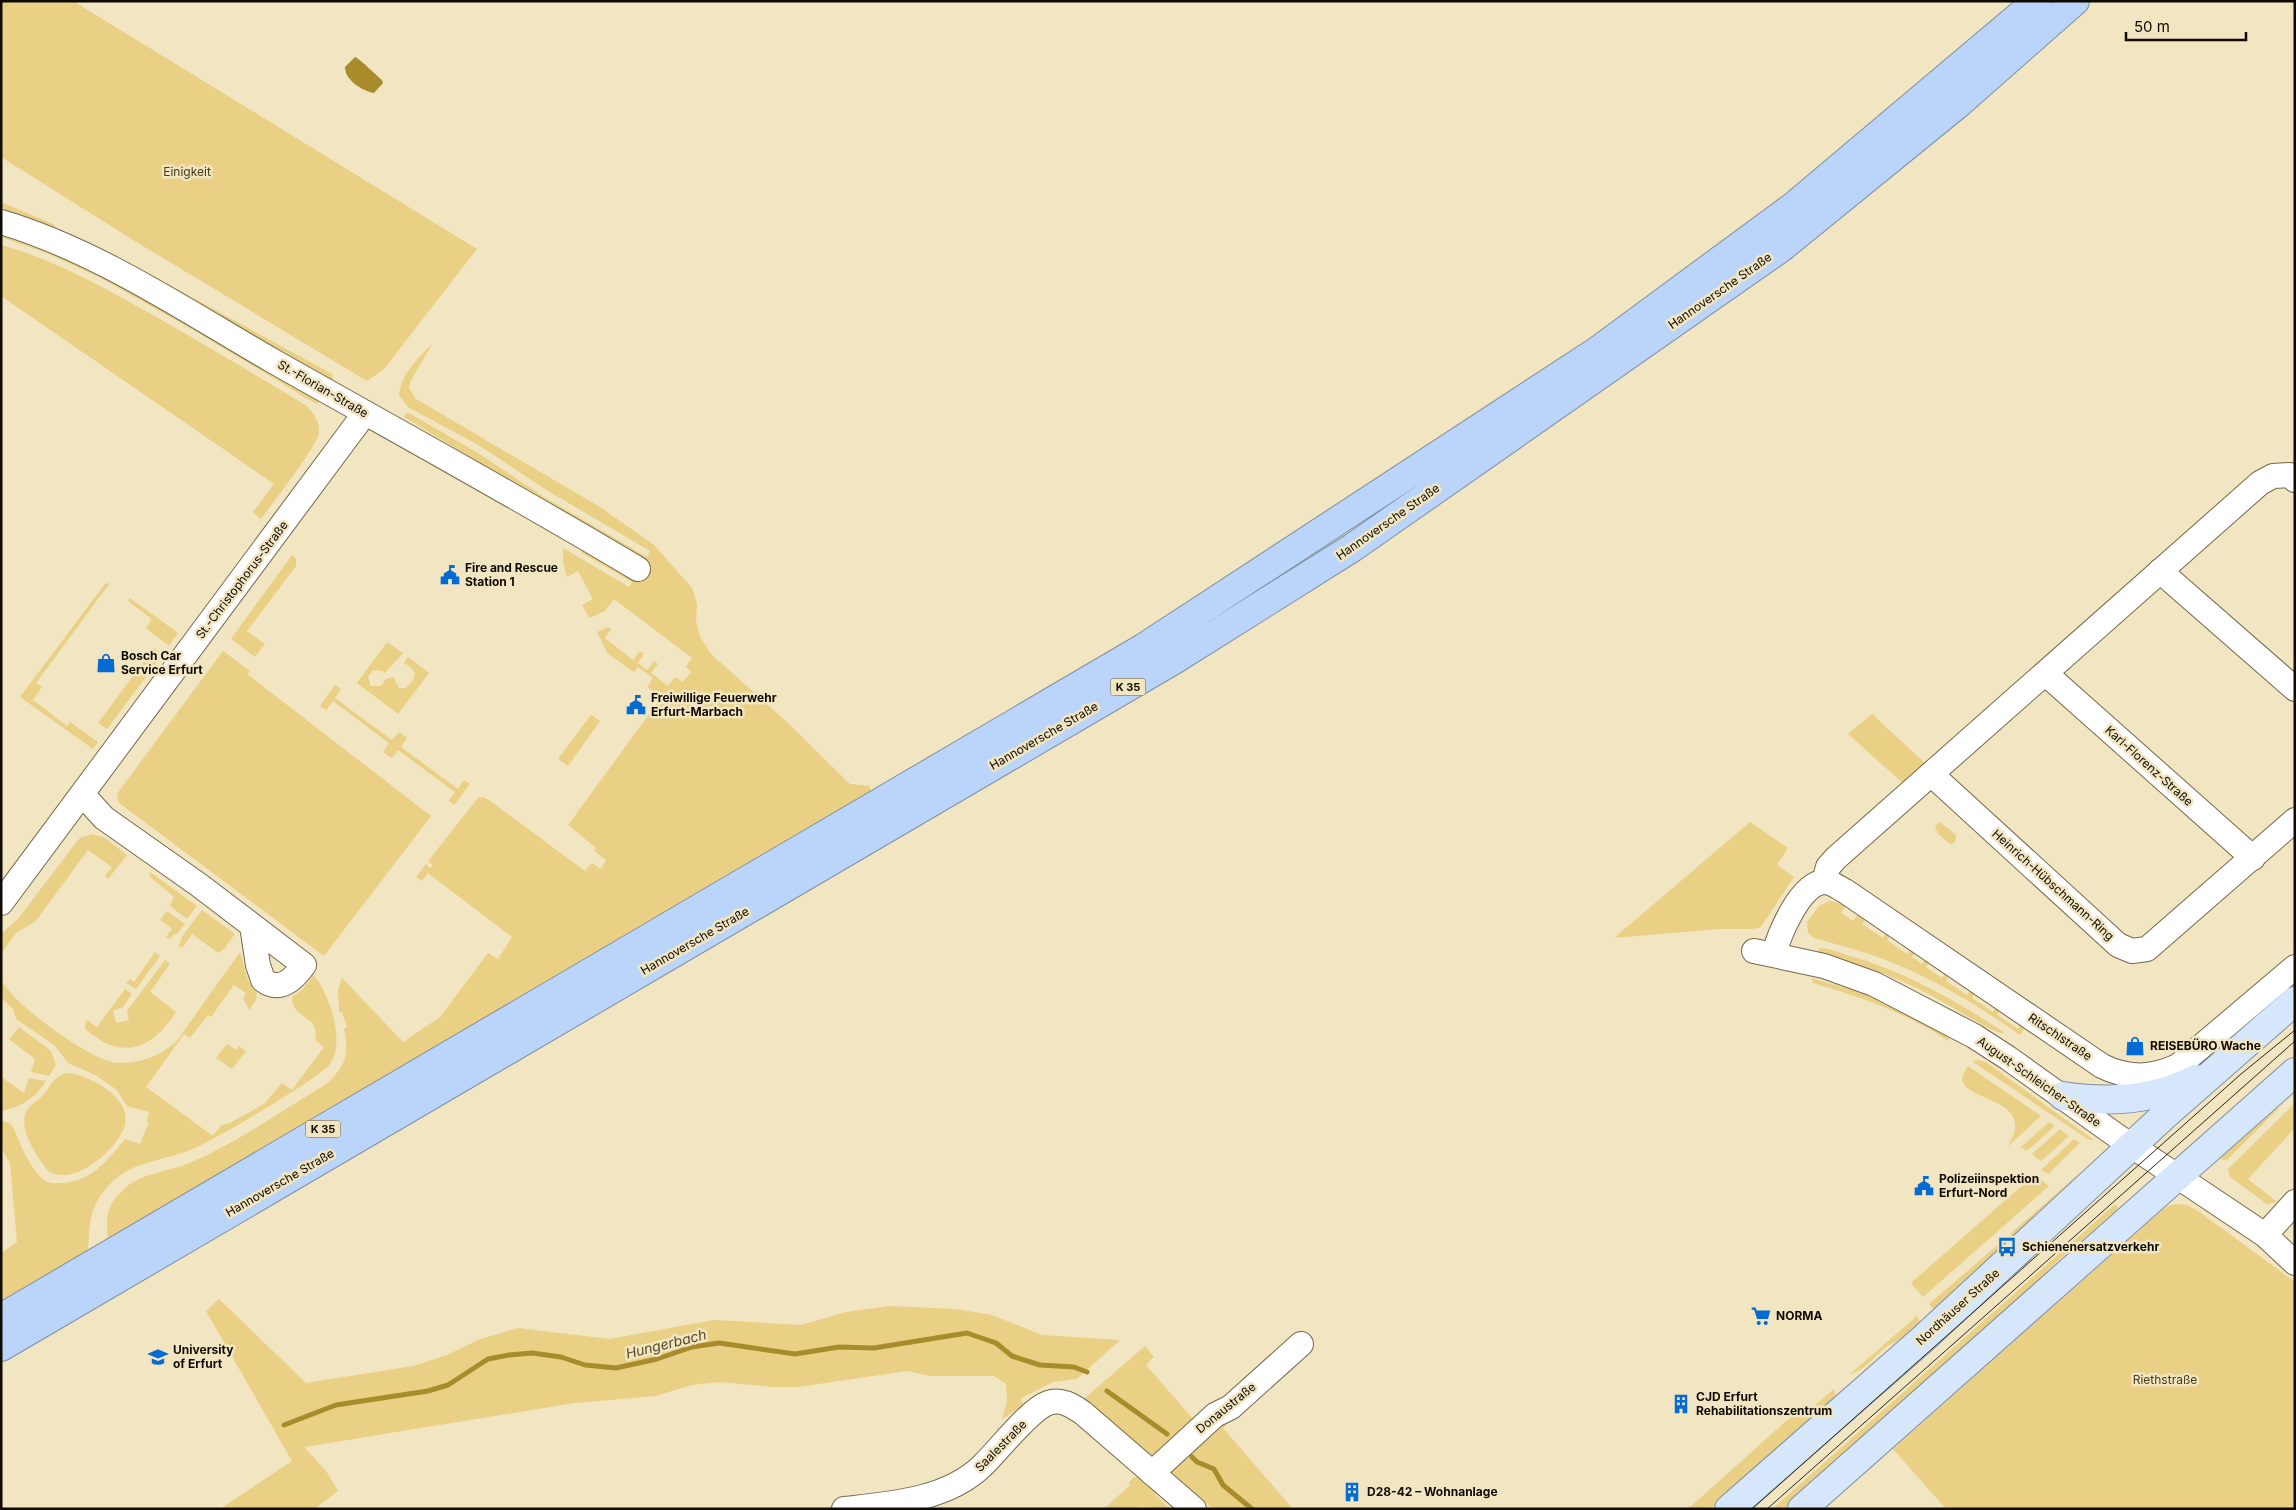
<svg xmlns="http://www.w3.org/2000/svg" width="2296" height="1510" font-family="Inter,sans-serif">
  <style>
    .green { fill: #e9d084 }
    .water { fill: #a88c2c }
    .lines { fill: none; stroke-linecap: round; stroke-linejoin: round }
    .stream { stroke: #a88c2c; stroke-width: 5 }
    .minor-casing { stroke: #73694a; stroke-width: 26 }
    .major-casing { stroke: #7e8ea3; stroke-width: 30 }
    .highway-casing { stroke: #7e8ea3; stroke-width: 30 }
    .minor { stroke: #fff; stroke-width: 24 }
    .major { stroke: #d6e6fb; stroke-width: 28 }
    .highway { stroke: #bad5f9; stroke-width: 28 }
    .tram { stroke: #2a2519; stroke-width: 1 }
    .labels { text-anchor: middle; stroke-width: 5; stroke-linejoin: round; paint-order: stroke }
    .shield { fill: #f1e5c2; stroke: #534c3c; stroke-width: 1 }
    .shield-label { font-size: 11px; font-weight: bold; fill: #0f0b02 }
    .park-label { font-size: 12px; fill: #473b14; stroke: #f1e5c2 }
    .street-label { font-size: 12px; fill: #0f0b02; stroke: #f1e5c2 }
    .poi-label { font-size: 12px; font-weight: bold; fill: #0f0b02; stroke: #f1e5c2; text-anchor: start }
    .water-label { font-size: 14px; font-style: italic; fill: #544721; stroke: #f1e5c2 }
  </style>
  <rect width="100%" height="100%" fill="#f1e5c2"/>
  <g class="green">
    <polygon points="1,1 73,1 477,249 384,369 367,381 138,243 1,157"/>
    <polygon points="1,202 55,225 53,230 1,208"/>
    <polygon points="1,231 101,271 304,390 319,402 316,404 195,331 99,277 49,254 1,237"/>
    <path d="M1,245C56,260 104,288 153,315C205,345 256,375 307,406C314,414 320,422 319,433C318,445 271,505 261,519L253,512L274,484L1,296Z"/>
    <polygon points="124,260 332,374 333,381 122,264"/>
    <path d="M433,343L411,380L409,388L416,399L600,507L654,545L692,588L697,604L696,621L700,637L711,654L789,724L850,784L869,786L873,794L108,1240C106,1223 106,1207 119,1194C138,1172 166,1173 192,1162C238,1142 281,1111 325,1085C345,1068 350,1055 344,1028L347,1027L342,1012H339L338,990L342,978L403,1042L440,1017L488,953L498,959L512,937L428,873L422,881L416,877L426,864L430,868L433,865L428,861L478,798L483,797L489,800L585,871L592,863L601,869L606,860L594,851L596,848L568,825L661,698L647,687L653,678L638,667L634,672L608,654L597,632L608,627L611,629L605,638L633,660L640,651L644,654L638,663L647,670L654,661L658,664L651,673L668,686L675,677L683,682L691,672L686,667L692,658L614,599L605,611L589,618L582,605L593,599L578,571L567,577L563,562V548L629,587L632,582L582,553L580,548L501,476L404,417L406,413H409L478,453L544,497L647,557L650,551L548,491L480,446L408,407L399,395C401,374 419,357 433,343Z"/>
    <polygon points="292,555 296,559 296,566 247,631 265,644 255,657 231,639"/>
    <polygon points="110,583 36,683 42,687 33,700 67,726 70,722 98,742 93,749 20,697 105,584"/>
    <polygon points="130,598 178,633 169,646 146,628 152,619 128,601"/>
    <path d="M387,642L403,653L384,674L383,671L373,670L368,677L371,686H381L386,679L393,677L399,688H406C418,677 418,671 404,663L408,657L429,673L398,714L357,683Z"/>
    <polygon points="154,648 163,654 107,729 98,723"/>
    <polygon points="223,651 250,671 247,674 431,816 324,956 119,803 117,797 119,791"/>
    <polygon points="335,685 341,689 335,698 392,740 399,732 407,738 401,747 458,789 464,780 470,784 454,805 449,801 455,792 398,750 392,758 383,752 389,743 333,701 326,710 320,706"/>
    <polygon points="1872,714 1928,766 1905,785 1848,734"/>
    <polygon points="591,715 600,721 568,766 558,759"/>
    <polygon points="1750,822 1788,848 1777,865 1794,877 1761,927 1752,929 1719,929 1614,938"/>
    <polygon points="1940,822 1956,835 1955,843 1950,844 1938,834 1935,826"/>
    <polygon points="92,834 105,838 127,855 108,879 105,876 112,867 88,850 35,922 17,932 1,953 1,934 18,919 75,844 80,838"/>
    <polygon points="150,872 197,906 187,919 170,906 174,897 149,876"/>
    <path d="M1845,899L1848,902L1841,913L1853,921L1861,910L1868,915L1862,924L1883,938L1889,929L1893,932L1887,940L1907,954L1914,946L1918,948L1912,957L1922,964L1928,955L1932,958L1926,967L1942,978L1948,969L1952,971L1946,981L1967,995L1973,986L1977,989L1972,998L1993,1012L1999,1003L2003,1006L1997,1015L2018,1029L2024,1020L2028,1023L2020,1035C1973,1002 1923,972 1869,954C1851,948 1832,943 1814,938L1808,933L1807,922L1819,906L1829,901L1841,904Z"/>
    <polygon points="202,910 235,934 224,949 218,953 192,934 182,948 178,946 182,940 181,938"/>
    <polygon points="167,911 185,924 176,935 174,934 170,939 166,937 172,929 160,920"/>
    <path d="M1820,948C1830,948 1840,953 1850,956C1906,972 1956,1001 2004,1032L2003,1034C1978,1025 1956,1008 1932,996C1896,976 1858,964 1818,952Z"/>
    <polygon points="155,952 160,956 136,989 126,983 130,979 134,982"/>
    <path d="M240,952L248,980L257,993L256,1000L249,1010L243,998L246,993L234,985L211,1017L208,1015L190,1038L184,1034L146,1087L213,1136L221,1125L228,1124L264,1104L282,1083L292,1090L324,1047L315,1040C321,1014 291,1020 292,997L303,989L314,975C329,994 346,1041 330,1064C320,1078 208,1144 188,1151C161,1161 134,1161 112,1182C100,1193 91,1210 90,1225C88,1234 90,1242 87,1252L1,1308V1253L17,1242L10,1163L1,1148V1121L9,1123L13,1127C21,1144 28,1166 42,1178C46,1183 54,1184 60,1183C90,1183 108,1160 125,1139L140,1144L149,1122H147L149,1112L127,1106L116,1089L95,1075L68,1063L54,1045L16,1019L13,1009L1,998V979C11,1003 91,1061 117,1063C139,1064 160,1056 176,1042Z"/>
    <path d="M165,960L170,964L150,992L176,1012C162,1033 143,1054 114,1046C104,1044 95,1036 86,1030L85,1025L87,1020L97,1027L125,989L132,994L123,1007L113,1011L116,1023L129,1020L127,1011Z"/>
    <path d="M1811,978L1873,996L1939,1028L1949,1039L1948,1041C1907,1013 1861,997 1813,983Z"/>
    <polygon points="19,1027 51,1051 56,1065 49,1076 31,1072 35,1059 9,1039"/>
    <polygon points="227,1044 236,1050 239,1046 246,1051 232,1069 216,1058"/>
    <polygon points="1977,1060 1986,1062 2094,1140 2089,1140 1973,1062"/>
    <path d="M1968,1066L2041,1116L2007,1147C2045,1090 1937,1105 1968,1066Z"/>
    <path d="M69,1073C91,1076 132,1098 125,1125C118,1150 72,1189 47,1170C37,1155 17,1129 27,1110C31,1104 39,1100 44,1094C52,1084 54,1075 69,1073Z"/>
    <path d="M1,1077L24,1093L29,1078L46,1081C35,1099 21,1107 1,1111Z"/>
    <polygon points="2295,1103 2295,1128 2248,1179 2277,1202 2267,1204 2230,1177 2228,1169"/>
    <polygon points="2276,1105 2279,1108 2227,1160 2217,1159"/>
    <polygon points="2049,1122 2055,1126 2027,1151 2021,1147"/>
    <polygon points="2060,1129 2069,1136 2041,1161 2032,1154"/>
    <polygon points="2074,1139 2080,1143 2048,1174 2041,1170"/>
    <polygon points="2080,1173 2085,1173 2014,1238 2010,1234"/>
    <polygon points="2034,1175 2049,1186 1923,1297 1911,1283"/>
    <polygon points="2115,1204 2119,1208 2051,1267 2007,1315 1788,1509 1772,1509"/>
    <polygon points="2178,1204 2187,1205 2198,1211 2295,1282 2295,1509 1946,1509 1893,1449 2162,1210 2170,1205"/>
    <polygon points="2007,1237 2011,1241 1934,1310 1929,1304"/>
    <polygon points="219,1299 306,1383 413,1366 447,1355 480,1339 519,1328 609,1339 714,1320 801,1325 846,1312 889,1306 956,1309 992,1315 1042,1335 1120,1340 1077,1379 1053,1382 1020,1399 1024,1405 1002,1419 1007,1402 1006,1384 994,1376 931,1376 907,1371 798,1387 771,1387 720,1382 692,1385 655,1396 575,1403 304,1447 326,1471 338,1491 317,1507 314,1509 220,1509 292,1461 206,1311"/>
    <path d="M1917,1316L1922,1325C1911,1333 1899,1339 1888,1346C1875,1355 1866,1370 1850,1374Z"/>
    <polygon points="1145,1346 1154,1357 1146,1365 1193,1419 1147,1459 1089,1409 1085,1398"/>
    <polygon points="1834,1389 1835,1395 1830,1406 1710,1509 1688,1509 1795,1413 1807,1412"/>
    <polygon points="1225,1419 1232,1420 1223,1428 1293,1509 1213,1509 1168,1469"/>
    <polygon points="1144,1475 1160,1490 1155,1495 1170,1509 1146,1509 1143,1506 1140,1509 1104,1509 1130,1485 1129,1482 1133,1478"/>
  </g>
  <path class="water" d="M355,57C360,59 376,75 382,80L383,83L374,93C363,91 345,81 345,67Z"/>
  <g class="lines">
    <g class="stream">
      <polyline points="1107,1391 1167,1434"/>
      <polyline points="284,1425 336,1405 428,1391 448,1385 488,1359 509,1355 532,1353 561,1357 585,1365 616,1368 657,1359 692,1347 719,1343 795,1354 839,1347 874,1348 967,1333 996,1343 1012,1356 1040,1365 1074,1367 1087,1372"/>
      <polyline points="1192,1457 1197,1462 1214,1469 1223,1485 1252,1509"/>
    </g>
    <defs>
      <g id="minor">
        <path d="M1,222C98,251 186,311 273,361C395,430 518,497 638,569"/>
        <polyline points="2160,571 2295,689"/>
        <polyline points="2046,674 2253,858"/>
        <polyline points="1931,774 2118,945 2132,951 2147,949 2295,820"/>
        <path d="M83,795L104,818L199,885L304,965C294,979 280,993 263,980L258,965L252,926"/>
        <polyline points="1824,882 1828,867 1836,858 2260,483 2273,476 2290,475 2295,480"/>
        <polyline points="1,903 365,413"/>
        <polyline points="1754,951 1824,966 1874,984 1974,1036 2008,1058 2117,1136 2265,1235 2295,1263"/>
        <path d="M1774,954C1779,935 1800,883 1824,882C1832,882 1839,888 1845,891L2102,1066C2128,1079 2152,1078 2178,1066L2295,967"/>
        <polyline points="2265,1235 2295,1202"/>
        <polyline points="1152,1473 1215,1415 1231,1407 1301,1344"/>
        <path d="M844,1509C890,1504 947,1500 982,1466C998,1451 1029,1410 1048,1403C1061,1398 1073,1406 1083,1413L1194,1509"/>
      </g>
      <g id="major">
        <path d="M2063,1096C2109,1103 2154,1101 2196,1079"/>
        <polyline points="1729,1509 1924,1338 2165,1115 2295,1001"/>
        <polyline points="1802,1509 2295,1072"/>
      </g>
      <g id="highway">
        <polyline points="1,1318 1143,648 1597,351 1795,205 2037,1"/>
        <polyline points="1,1347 1174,660 1352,548 1781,248 1958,104 2075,1"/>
      </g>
    </defs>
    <use href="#minor" class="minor-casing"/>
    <use href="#major" class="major-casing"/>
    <use href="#highway" class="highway-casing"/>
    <use href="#minor" class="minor"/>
    <use href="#major" class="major"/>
    <use href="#highway" class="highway"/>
    <g class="tram">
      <polyline points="1752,1509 2241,1074 2295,1030"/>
      <polyline points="1767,1509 2295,1041"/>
    </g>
  </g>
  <defs>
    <symbol id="civic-bare" viewBox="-9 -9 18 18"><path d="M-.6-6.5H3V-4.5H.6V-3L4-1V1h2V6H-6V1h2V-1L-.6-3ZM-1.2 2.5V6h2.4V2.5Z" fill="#036bd4" stroke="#f1e5c2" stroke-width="2.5" paint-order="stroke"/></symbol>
    <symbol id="shop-bare" viewBox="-9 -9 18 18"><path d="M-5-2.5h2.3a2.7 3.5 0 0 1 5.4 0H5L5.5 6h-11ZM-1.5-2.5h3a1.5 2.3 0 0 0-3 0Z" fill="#036bd4" stroke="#f1e5c2" stroke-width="2.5" paint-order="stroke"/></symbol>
    <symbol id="bus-bare" viewBox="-9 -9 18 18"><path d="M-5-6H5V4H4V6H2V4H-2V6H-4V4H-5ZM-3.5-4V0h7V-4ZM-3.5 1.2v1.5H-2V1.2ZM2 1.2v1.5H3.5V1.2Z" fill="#036bd4" stroke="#f1e5c2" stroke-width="2.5" paint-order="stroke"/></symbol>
    <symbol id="supermarket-bare" viewBox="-9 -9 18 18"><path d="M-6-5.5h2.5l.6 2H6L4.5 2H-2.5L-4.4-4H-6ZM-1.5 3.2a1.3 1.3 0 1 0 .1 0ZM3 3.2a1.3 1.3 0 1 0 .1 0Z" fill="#036bd4" stroke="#f1e5c2" stroke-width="2.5" paint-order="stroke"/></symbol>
    <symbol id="university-bare" viewBox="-9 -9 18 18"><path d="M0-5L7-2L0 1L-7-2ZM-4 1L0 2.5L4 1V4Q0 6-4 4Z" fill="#036bd4" stroke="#f1e5c2" stroke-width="2.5" paint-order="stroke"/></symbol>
    <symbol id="building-bare" viewBox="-9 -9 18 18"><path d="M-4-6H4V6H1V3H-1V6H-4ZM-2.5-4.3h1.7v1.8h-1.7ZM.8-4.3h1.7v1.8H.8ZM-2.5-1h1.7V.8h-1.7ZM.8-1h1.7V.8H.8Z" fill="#036bd4" stroke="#f1e5c2" stroke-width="2.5" paint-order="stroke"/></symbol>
  </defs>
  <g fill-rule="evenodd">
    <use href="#civic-bare" x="436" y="561" width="28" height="28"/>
    <use href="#shop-bare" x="92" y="649" width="28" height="28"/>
    <use href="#civic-bare" x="622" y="691" width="28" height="28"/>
    <use href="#shop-bare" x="2121" y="1032" width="28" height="28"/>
    <use href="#civic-bare" x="1910" y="1172" width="28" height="28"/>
    <use href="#bus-bare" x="1993" y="1233" width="28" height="28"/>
    <use href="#supermarket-bare" x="1747" y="1302" width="28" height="28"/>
    <use href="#university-bare" x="144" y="1343" width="28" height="28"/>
    <use href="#building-bare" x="1667" y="1390" width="28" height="28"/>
    <use href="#building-bare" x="1338" y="1478" width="28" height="28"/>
  </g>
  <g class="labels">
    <g class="shield">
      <rect x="1110.5" y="678.5" width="35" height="17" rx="4"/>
      <rect x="305.5" y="1120.5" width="35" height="17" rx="4"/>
    </g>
    <g class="shield-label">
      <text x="1128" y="691">K 35</text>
      <text x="323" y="1133">K 35</text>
    </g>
    <g class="park-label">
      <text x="187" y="176">Einigkeit</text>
      <text x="2165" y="1384">Riethstraße</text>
    </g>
    <g class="street-label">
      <text transform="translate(1720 291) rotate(-35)" y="4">Hannoversche Straße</text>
      <text transform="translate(323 389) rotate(30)" y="4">St.-Florian-Straße</text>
      <text transform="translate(1388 522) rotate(-35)" y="4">Hannoversche Straße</text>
      <text transform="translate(242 580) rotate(-53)" y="4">St.-Christophorus-Straße</text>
      <text transform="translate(1044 736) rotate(-30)" y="4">Hannoversche Straße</text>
      <text transform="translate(2149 766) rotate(42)" y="4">Karl-Florenz-Straße</text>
      <text transform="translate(2053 885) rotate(42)" y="4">Heinrich-Hübschmann-Ring</text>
      <text transform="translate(695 941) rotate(-30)" y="4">Hannoversche Straße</text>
      <text transform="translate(2060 1037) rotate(34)" y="4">Ritschlstraße</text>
      <text transform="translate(2039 1082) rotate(35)" y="4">August-Schleicher-Straße</text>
      <text transform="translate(280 1183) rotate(-30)" y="4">Hannoversche Straße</text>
      <text transform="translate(1958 1307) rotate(-42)" y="4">Nordhäuser Straße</text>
      <text transform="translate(1226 1408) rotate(-39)" y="4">Donaustraße</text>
      <text transform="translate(1001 1446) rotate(-45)" y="4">Saalestraße</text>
    </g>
    <g class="poi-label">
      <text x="465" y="572">Fire and Rescue<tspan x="465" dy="14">Station 1</tspan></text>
      <text x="121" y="660">Bosch Car<tspan x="121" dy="14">Service Erfurt</tspan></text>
      <text x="651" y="702">Freiwillige Feuerwehr<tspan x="651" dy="14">Erfurt-Marbach</tspan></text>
      <text x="2150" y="1050">REISEBÜRO Wache</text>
      <text x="1939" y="1183">Polizeiinspektion<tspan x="1939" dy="14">Erfurt-Nord</tspan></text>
      <text x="2022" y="1251">Schienenersatzverkehr</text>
      <text x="1776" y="1320">NORMA</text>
      <text x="173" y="1354">University<tspan x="173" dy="14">of Erfurt</tspan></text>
      <text x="1696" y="1401">CJD Erfurt<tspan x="1696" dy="14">Rehabilitationszentrum</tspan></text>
      <text x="1367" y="1496">D28-42 – Wohnanlage</text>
    </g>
    <g class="water-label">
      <text transform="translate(666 1344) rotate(-14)" y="5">Hungerbach</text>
    </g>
  </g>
  <rect width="2296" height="1510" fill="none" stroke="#0f0b02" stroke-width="5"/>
  <path d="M2126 32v8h120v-8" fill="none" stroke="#0f0b02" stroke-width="2.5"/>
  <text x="2134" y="32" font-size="15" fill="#0f0b02" stroke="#f1e5c2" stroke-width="4" paint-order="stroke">50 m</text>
</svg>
